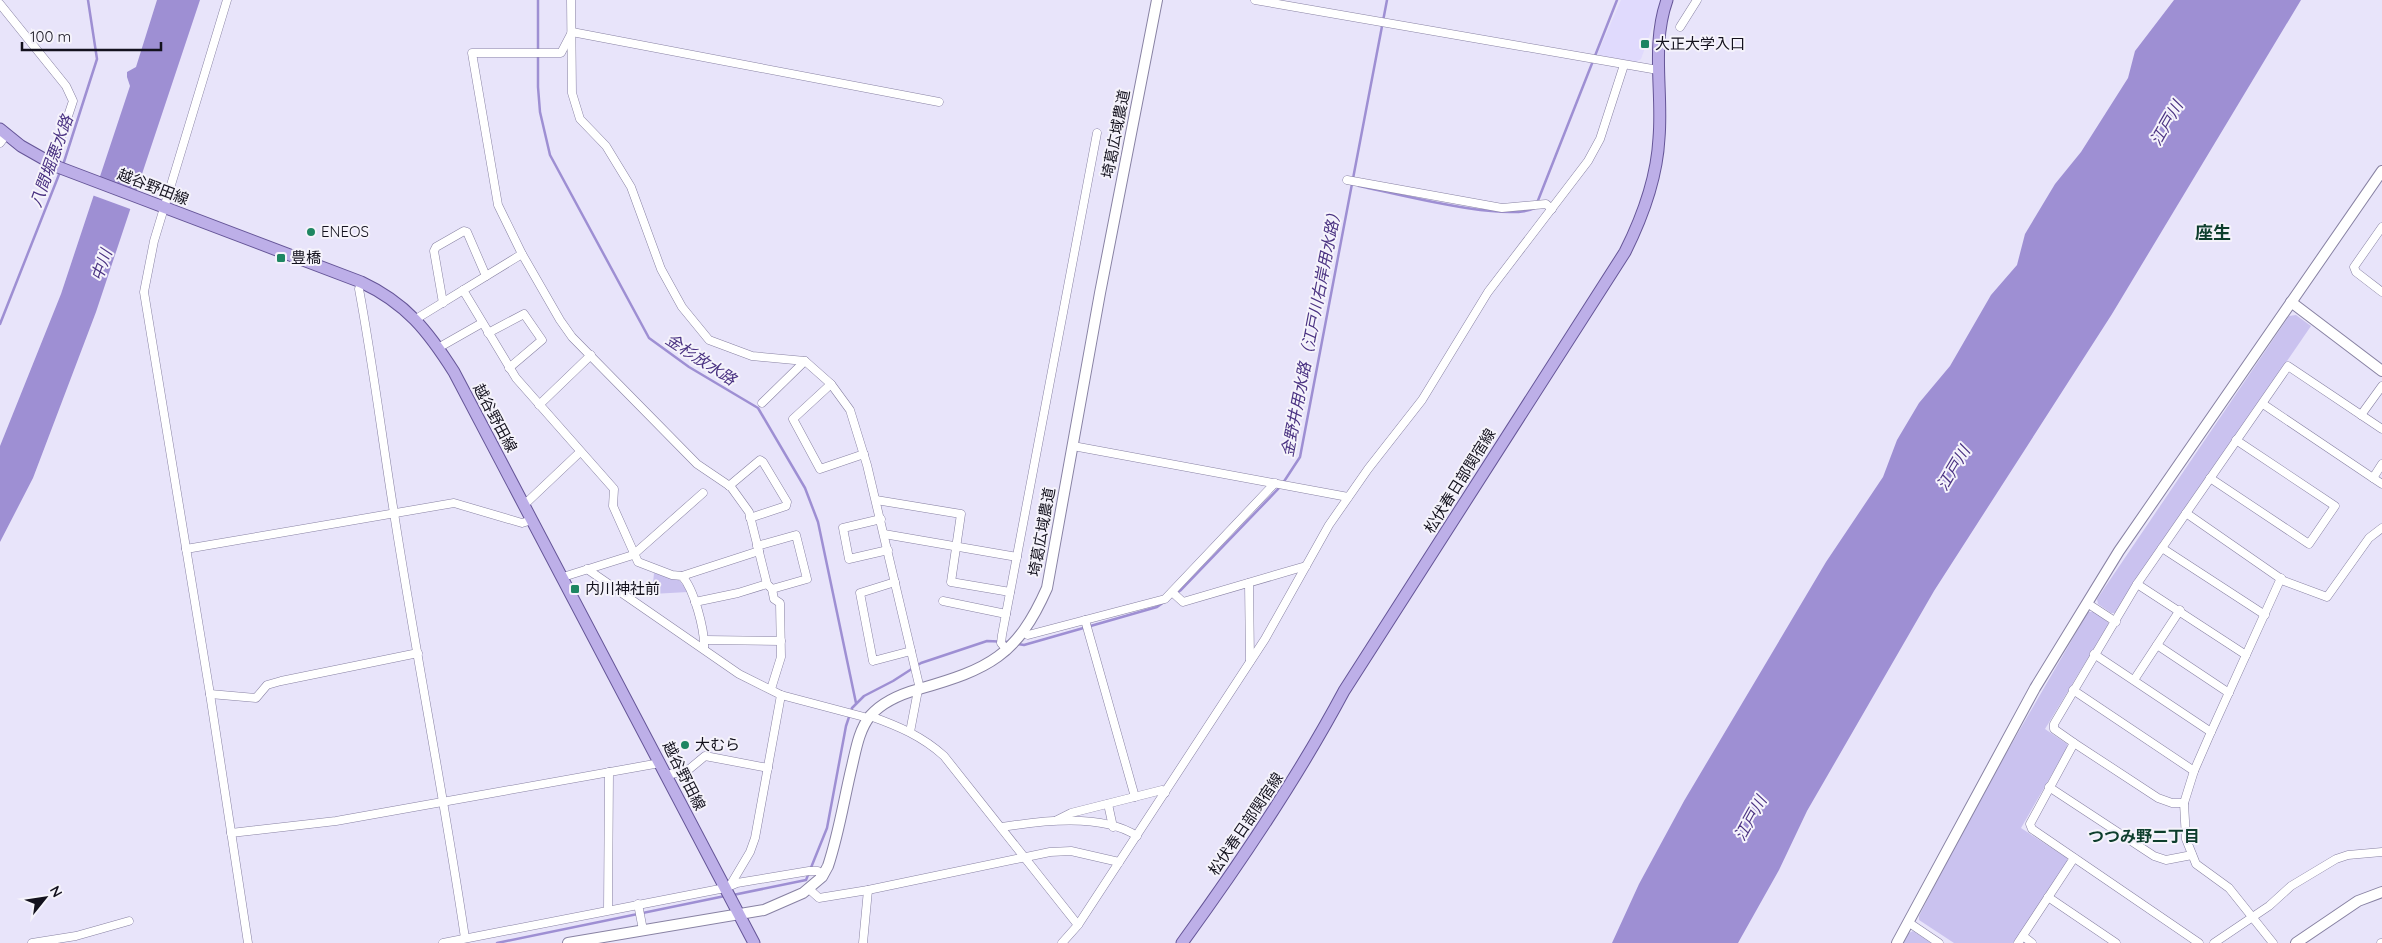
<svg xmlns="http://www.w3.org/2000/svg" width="2382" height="943" font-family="Quicksand,'Noto Sans JP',sans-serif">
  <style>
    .built { fill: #e0dafd }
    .green { fill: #cac2ef }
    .water { fill: #9e8fd3 }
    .pier { fill: #e8e4fa }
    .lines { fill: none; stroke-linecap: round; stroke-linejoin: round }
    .stream { stroke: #9e8fd3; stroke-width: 2.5 }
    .street-casing { stroke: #8882a3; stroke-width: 9 }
    .secondary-casing { stroke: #8882a3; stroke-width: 12 }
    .primary-casing { stroke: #655597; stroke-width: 13 }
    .street { stroke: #fff; stroke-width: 8 }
    .secondary { stroke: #fff; stroke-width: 10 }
    .primary { stroke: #bdafe8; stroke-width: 11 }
    .poi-dot { fill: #1e8662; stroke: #f5f3fb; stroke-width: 2 }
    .labels { text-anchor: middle; stroke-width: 4; stroke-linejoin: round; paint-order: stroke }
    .poi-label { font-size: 15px; fill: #13111d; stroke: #f5f3fb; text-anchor: start }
    .street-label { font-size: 15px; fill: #13111d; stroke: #f5f3fb }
    .water-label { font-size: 16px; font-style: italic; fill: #4a3282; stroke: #f5f3fb }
    .neighbourhood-label { font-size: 16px; font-weight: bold; fill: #0e3e2d; stroke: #f5f3fb }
    .quarter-label { font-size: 18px; font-weight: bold; fill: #0e3e2d; stroke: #f5f3fb }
  </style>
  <rect width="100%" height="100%" fill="#e8e4fa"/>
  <polygon class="built" points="1621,0 1662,0 1641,59 1636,62 1597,55"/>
  <g class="green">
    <polygon points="2296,315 2311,326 2115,613 2111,613 2098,604 2097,599 2289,316"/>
    <polygon points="654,573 679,580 688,592 652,594"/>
    <polygon points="2088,612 2094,612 2108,622 2108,625 2045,729 2067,744 2067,748 2021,828 2067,858 2067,864 2013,943 1954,943 1919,920 1919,916 1971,814"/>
    <polygon points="1913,931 1930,942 1930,943 1903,943 1909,933"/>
  </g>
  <g class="water">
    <polygon points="157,0 200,0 96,312 33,478 0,542 0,446 61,294 130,86 127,77 127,72 136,67"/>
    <polygon points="2174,0 2301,0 2112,314 1934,591 1807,811 1779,870 1738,943 1612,943 1639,884 1684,801 1826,562 1883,477 1897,440 1919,403 1950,366 1991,295 2017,265 2025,234 2055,184 2081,152 2128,78 2135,51"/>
  </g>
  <polygon class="pier" points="98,177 138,192 133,210 92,195"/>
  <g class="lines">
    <g class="stream">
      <polyline points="538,0 538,87 540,112 550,155 649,338 689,367 758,408 805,488 818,522 856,703"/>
      <polyline points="63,165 97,59 88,0"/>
      <path d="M1359,186C1394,193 1507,223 1535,208"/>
      <polyline points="1537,203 1617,0"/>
      <polyline points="0,324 60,172"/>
      <polyline points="1283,483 1300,457 1387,0"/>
      <polyline points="1018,644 1024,645 1157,607 1181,590 1280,487"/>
      <polyline points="733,895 806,880 827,828 846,726 852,708 864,696 893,681 921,663 987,641 1010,642"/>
      <polyline points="497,943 725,896"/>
    </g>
    <defs>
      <g id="street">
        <polyline points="227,0 154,241 144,292 210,694 248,943"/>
        <polyline points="571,0 572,93 580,119 606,146 631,187 661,269 682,307 709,340 752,356 805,361 831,384 850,410 867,465 920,689"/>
        <polyline points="1255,0 1658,70"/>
        <polyline points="0,4 66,86 73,101 52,164"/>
        <polyline points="1680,27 1697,0"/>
        <polyline points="572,32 561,53 472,53 498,205 522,254 560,320 572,337 697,464 731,487 749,512 767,584 772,589 774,599 780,603 781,657 771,689"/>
        <polyline points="572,32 939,102"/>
        <polyline points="0,143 6,135"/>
        <polyline points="1347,180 1502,208 1546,204 1552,209"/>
        <polyline points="2382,227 2354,267 2356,272 2382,292"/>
        <path d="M361,282L359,289C373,364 382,438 394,513C416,655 444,796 465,938"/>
        <path d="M463,290L516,378L614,489L613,506L638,562L672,575L682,576C694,589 705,630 704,648"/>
        <polyline points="443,303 434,251 436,247 464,231 467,232 486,276"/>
        <polyline points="416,319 522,254"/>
        <polyline points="488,333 524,314 542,340 509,368"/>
        <polyline points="438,348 482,323"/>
        <polyline points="831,384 793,419 820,469 864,454"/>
        <polyline points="762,403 805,361"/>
        <polyline points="2263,404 2373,478"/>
        <polyline points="539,405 591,355"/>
        <polyline points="2361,415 2382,386"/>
        <polyline points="1073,446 1348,497"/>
        <polyline points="2382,464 2373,478 2382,484"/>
        <polyline points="2210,478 2309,544 2335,506 2236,440"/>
        <polyline points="729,486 760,460 763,462 787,502 786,506 750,518"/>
        <polyline points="876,500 961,514 951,582 1010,592"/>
        <polyline points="524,505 580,452"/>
        <polyline points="2186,513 2284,581 2327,597 2369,538 2382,528"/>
        <polyline points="881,519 843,528 849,559 888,550"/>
        <polyline points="884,534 1017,557"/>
        <polyline points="757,546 796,535 807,579 772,589"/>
        <polyline points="2162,548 2265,615"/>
        <polyline points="186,549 454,503 522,523 532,520"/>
        <polyline points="587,569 739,674 781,695 868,718"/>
        <polyline points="682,576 759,551"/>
        <polyline points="563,577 633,555 703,493"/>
        <polyline points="895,582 860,593 873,661 911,651"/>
        <polyline points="1249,583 1250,661"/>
        <polyline points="2137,584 2246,655"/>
        <polyline points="1172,592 1183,602 1306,566"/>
        <polyline points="943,601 1006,614"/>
        <polyline points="695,602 738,593 767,584"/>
        <polyline points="2087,603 2116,622"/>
        <polyline points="1085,620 1135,797"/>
        <polyline points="1023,632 1028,635 1165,599 1275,483"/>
        <polyline points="705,640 781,641"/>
        <polyline points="2157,645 2229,693"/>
        <polyline points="1007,650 1001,643 1002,635 1097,133"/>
        <polyline points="2094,654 2211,732"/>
        <polyline points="2134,680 2180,610"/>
        <polyline points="2073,690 2194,771"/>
        <polyline points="210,694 256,698 267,685 281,681 418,653"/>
        <path d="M870,716C898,726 922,736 944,756L1078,925"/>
        <polyline points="910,732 918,690"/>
        <polyline points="2074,743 2158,798 2172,803 2184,803"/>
        <polyline points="666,775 687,771 705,756 768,768"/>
        <polyline points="2049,787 2154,856 2166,860 2192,855"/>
        <polyline points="1108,804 1113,827"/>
        <polyline points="1057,820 1071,813 1162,790 1165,793"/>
        <path d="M1002,827C1040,821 1102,813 1137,836"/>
        <polyline points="231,833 336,821 660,763"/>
        <polyline points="731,884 750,852 755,838 781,695"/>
        <polyline points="809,889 819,898 868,890 1050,852 1071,851 1119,862"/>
        <polyline points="2048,897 2116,943"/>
        <polyline points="638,904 643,930"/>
        <polyline points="608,910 609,772"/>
        <polyline points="1908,922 1939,943"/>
        <polyline points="2023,936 2032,943"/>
        <polyline points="32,943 76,936 129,921"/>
        <polyline points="443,943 725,888 737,883 809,871 818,871 822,877"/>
        <polyline points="863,943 868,890"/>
        <polyline points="1062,943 1078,925 1265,639 1329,525 1368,469 1422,400 1488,292 1588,161 1600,139 1624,65"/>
        <polyline points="2018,943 2074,858"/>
        <polyline points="2199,943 2032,829 2030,824 2074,743 2054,729 2054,724 2137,584 2288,366 2382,429"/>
        <polyline points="2214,943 2269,906 2291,886 2336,859 2348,855 2382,852"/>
        <polyline points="2273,943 2229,888 2196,864 2186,839 2184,803 2194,771 2211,732 2281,578"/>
        <polyline points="2381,943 2382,943"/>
      </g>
      <g id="secondary">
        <polyline points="2291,302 2382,371"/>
        <path d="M568,943L764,910L803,893L822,877L828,866C839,833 844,799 852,766C856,749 859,730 870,716C883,701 901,694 919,689C989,669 1017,656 1047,588L1100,293L1157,0"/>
        <polyline points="1897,943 2035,688 2119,551 2382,171"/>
        <polyline points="2296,943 2358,901 2382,892"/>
      </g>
      <g id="primary">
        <path d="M0,129L21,146L58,167L361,282C406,303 428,331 454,372L754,943"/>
        <path d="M1182,943C1241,862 1297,779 1344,691L1625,252C1643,216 1657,178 1659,138C1663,92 1651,45 1667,0"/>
      </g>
    </defs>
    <use href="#street" class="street-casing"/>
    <use href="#secondary" class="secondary-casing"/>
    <use href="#primary" class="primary-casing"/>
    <use href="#street" class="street"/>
    <use href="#secondary" class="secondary"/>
    <use href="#primary" class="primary"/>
  </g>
  <g class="poi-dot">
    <rect x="1640" y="39" width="10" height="10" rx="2.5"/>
    <circle cx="311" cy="232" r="5"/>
    <rect x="276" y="253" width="10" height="10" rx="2.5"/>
    <rect x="570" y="584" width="10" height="10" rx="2.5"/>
    <circle cx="685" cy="745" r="5"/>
  </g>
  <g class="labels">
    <g class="poi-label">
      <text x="1655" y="49">大正大学入口</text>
      <text x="321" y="237">ENEOS</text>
      <text x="291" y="263">豊橋</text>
      <text x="585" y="594">内川神社前</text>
      <text x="695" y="750">大むら</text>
    </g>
    <g class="street-label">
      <text transform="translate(1116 134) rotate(-79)" y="5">埼葛広域農道</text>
      <text transform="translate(153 187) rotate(21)" y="5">越谷野田線</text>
      <text transform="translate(495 418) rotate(62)" y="5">越谷野田線</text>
      <text transform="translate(1460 481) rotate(-58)" y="5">松伏春日部関宿線</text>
      <text transform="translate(1042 532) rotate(-80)" y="5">埼葛広域農道</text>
      <text transform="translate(684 776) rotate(63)" y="5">越谷野田線</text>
      <text transform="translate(1246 824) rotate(-56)" y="5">松伏春日部関宿線</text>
    </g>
    <g class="water-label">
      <text transform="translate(2166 123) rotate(-60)" y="6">江戸川</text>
      <text transform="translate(51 161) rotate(-70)" y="6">八間堀悪水路</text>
      <text transform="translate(101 265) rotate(-71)" y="6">中川</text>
      <text transform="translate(1311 331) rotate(-79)" y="6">金野井用水路（江戸川右岸用水路）</text>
      <text transform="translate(701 359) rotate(33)" y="6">金杉放水路</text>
      <text transform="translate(1953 468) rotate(-59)" y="6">江戸川</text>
      <text transform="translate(1750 818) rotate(-61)" y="6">江戸川</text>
    </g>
    <g class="neighbourhood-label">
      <text x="2144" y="842">つつみ野二丁目</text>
    </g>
    <g class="quarter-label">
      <text x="2213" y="239">座生</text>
    </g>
  </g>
  <g transform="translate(45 898) rotate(60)" stroke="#f5f3fb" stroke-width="4" paint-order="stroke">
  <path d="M0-4L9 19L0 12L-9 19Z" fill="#13111d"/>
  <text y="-8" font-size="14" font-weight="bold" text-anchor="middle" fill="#13111d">N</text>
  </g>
  <path d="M22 42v8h139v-8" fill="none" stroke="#13111d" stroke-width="2.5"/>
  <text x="30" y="42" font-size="15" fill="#13111d" stroke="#f5f3fb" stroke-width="4" paint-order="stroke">100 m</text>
</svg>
